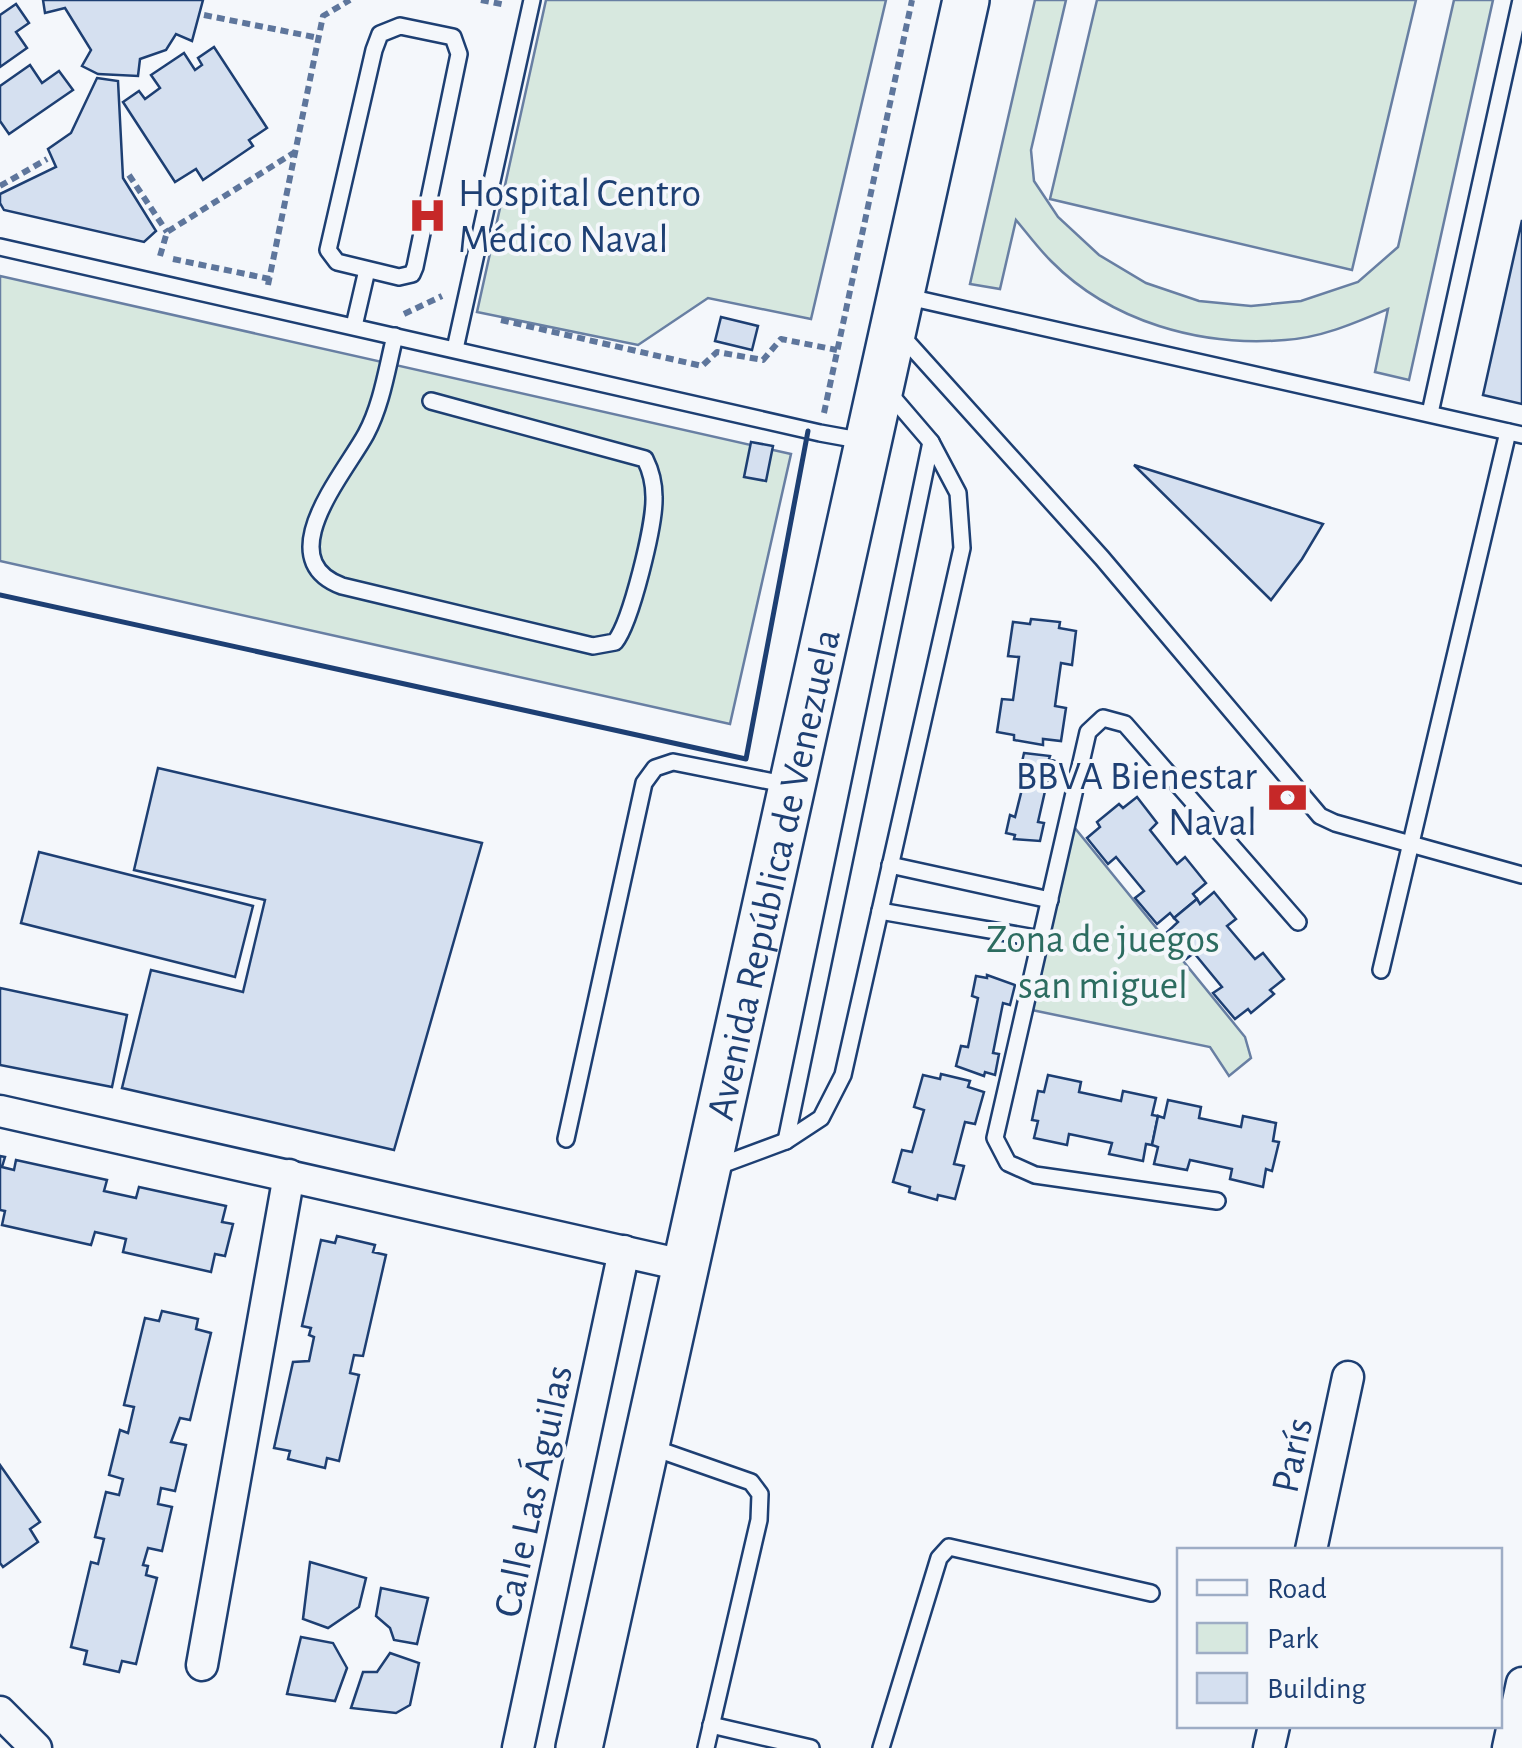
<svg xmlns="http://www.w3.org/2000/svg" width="1522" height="1748" font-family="'Alegreya Sans',sans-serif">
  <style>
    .green { fill: #d7e8df; stroke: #687fa3; stroke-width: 2.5 }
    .building { fill: #d5e0f0; stroke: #1d3f73; stroke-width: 2.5 }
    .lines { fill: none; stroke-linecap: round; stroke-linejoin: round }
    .service-casing { stroke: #1d3f73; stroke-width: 20 }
    .minor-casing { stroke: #1d3f73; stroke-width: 35 }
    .primary-casing { stroke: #1d3f73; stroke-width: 50 }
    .path { stroke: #5e769c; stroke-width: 6; stroke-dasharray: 8 5; stroke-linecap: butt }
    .service { stroke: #f4f7fb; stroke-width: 15 }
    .minor { stroke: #f4f7fb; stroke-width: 30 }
    .primary { stroke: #f4f7fb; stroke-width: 45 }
    .wall { stroke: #1d3f73; stroke-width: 5 }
    .labels { text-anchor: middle; stroke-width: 8; stroke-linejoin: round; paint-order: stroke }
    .poi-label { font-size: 40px; fill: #1d3f73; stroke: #f4f7fb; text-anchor: start }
    .street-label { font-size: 40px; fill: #1d3f73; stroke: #f4f7fb }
    .park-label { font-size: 40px; fill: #2c6c60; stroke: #f4f7fb }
  </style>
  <rect width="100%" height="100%" fill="#f4f7fb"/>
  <g class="green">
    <polygon points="546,0 886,0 811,319 708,298 638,345 477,312"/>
    <path d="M1035,0H1066L1031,150L1034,181L1058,217L1099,255L1146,283L1199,301L1251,306L1301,301L1358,282L1398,247L1454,0H1493L1409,380L1375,372L1388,309C1355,323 1321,338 1285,340C1201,347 1111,322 1051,261C1038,248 1027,233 1016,220L1000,289L970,284Z"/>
    <polygon points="1097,0 1416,0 1352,270 1050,199"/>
    <polygon points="0,276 791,454 730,724 0,561"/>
    <polygon points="1070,822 1245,1037 1251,1058 1229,1076 1210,1047 1027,1009"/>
  </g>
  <g class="building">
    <polygon points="43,0 203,0 192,41 176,34 166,50 140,59 138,76 98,74 82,66 91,50 65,8 45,13"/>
    <polygon points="16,4 29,23 16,32 27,48 0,67 0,15"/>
    <polygon points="214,47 267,128 249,140 253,146 203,180 196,169 175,182 123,102 139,91 145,99 160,88 151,75 184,53 195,70 202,65 198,58"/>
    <polygon points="30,65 42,83 59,71 73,90 9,134 0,121 0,86"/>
    <polygon points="97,78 118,81 123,178 156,231 144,242 4,210 0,203 0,194 56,167 48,149 71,133"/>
    <polygon points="1522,220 1522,404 1483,395"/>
    <polygon points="721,317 758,326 752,350 715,341"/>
    <polygon points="751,442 773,446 766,481 744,477"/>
    <polygon points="1134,465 1323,524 1302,559 1271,600"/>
    <polygon points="1031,619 1060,622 1059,628 1076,631 1072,665 1061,663 1055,706 1066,708 1061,741 1043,739 1043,745 1014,740 1014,735 997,732 1002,699 1013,700 1019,657 1008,656 1013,622 1030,624"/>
    <polygon points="1024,753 1050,756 1049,759 1058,762 1054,779 1048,778 1038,822 1044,823 1040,841 1014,839 1015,835 1006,833 1010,815 1015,817 1026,773 1020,771"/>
    <polygon points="158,768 482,843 394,1150 122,1088 151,970 243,992 265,900 134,870"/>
    <polygon points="1137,797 1157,823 1150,830 1177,864 1185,857 1206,883 1193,894 1197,899 1174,918 1170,913 1157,924 1135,898 1144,891 1116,857 1108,864 1087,838 1100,827 1097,822 1119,804 1123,808"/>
    <polygon points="39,852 253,906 235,977 21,923"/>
    <polygon points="1214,892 1236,919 1227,926 1255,959 1263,953 1284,979 1270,990 1274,994 1251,1013 1248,1009 1235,1019 1213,993 1222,987 1194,953 1186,959 1165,934 1178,922 1174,918 1197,899 1200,904"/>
    <polygon points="987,975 1015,985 1010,1005 1003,1003 993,1053 999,1054 995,1075 985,1072 984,1076 956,1066 961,1046 968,1047 978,998 972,996 976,976 987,978"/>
    <polygon points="0,988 127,1015 112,1087 0,1065"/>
    <polygon points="941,1074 970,1081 968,1087 984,1092 975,1124 965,1122 954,1164 964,1166 955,1199 938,1195 937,1200 909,1192 910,1187 893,1182 902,1150 912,1152 924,1110 914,1107 923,1075 940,1079"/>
    <polygon points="1048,1075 1081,1082 1079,1092 1121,1101 1123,1091 1156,1098 1152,1115 1158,1116 1152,1145 1146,1144 1143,1161 1109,1154 1112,1143 1069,1134 1067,1145 1034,1138 1038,1121 1032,1120 1038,1091 1044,1092"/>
    <polygon points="1168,1100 1201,1107 1199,1118 1241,1127 1243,1116 1276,1123 1273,1141 1279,1142 1272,1171 1266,1169 1263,1187 1230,1179 1232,1169 1190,1160 1187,1170 1154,1164 1158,1147 1152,1145 1158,1116 1164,1118"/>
    <polygon points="0,1156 5,1157 2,1167 14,1170 16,1160 107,1180 104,1191 136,1198 139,1187 226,1206 222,1222 233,1224 225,1256 215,1254 211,1272 123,1252 126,1239 95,1232 91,1245 2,1225 5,1211 0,1210"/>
    <polygon points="337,1236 375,1245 373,1252 386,1255 363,1356 354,1355 350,1373 359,1375 339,1461 327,1458 325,1468 288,1459 290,1451 274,1448 293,1362 309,1361 314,1337 309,1335 311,1328 302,1326 321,1240 335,1243"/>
    <polygon points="162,1311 198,1319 196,1329 211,1333 190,1420 180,1418 171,1442 186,1445 175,1491 161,1488 158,1504 172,1507 162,1551 148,1548 143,1565 148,1566 146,1575 157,1578 136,1664 122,1661 119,1672 84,1664 87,1651 71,1647 91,1562 98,1564 104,1539 95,1537 106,1492 119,1495 123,1479 109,1475 120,1430 128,1433 134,1407 124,1405 145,1318 159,1321"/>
    <polygon points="0,1465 40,1522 30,1529 38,1542 3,1567 0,1563"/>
    <polygon points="310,1562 366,1578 359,1607 328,1628 303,1619"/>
    <polygon points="381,1588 428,1598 417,1644 394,1640 390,1628 376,1616"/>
    <polygon points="301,1637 333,1643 347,1668 335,1701 287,1694"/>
    <polygon points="390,1653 419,1663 410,1705 396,1713 351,1708 363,1672 377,1672"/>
  </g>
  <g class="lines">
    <defs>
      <g id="service">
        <polygon points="400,26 453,37 459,54 415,267 412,274 399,277 337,262 328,250 374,50 380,34"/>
        <polyline points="0,247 820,433 864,441"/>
        <polyline points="904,296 1522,435"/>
        <polyline points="354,326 367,270"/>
        <polyline points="900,334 1102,558 1320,816 1335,823 1522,875"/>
        <path d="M395,336C387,368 382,404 366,434C345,473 269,559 342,586L593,646L615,642C631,622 655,524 654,497C654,484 651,471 645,459L431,401"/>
        <polyline points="455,349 532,0"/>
        <polyline points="1430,413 1521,0"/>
        <polyline points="890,865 1050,900"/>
        <polyline points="880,911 1041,939"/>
        <polyline points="1381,970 1508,432"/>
        <polyline points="566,1139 644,783 655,768 673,762 789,785"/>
        <polyline points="786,1141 931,442"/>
        <polyline points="716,1167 786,1141 821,1118 843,1075 962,548 958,493 931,442 889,393"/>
        <polyline points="1217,1201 1035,1175 1008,1163 995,1138 1088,732 1103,718 1125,724 1298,922"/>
        <polyline points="651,1447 751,1482 760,1494 759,1520 706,1748"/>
        <polyline points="711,1725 811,1748"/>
        <polyline points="881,1748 939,1558 949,1547 1151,1593"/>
      </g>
      <g id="minor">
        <polyline points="0,1111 687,1266"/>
        <polyline points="1311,1550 1348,1377"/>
        <polyline points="202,1665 289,1175"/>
        <polyline points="0,1712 36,1748"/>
        <polyline points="518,1748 624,1251"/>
        <polyline points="1269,1748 1274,1726"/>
        <polyline points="1508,1748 1522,1683"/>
      </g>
      <g id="primary">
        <path id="s1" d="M579,1748L966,0"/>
      </g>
    </defs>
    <use href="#service" class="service-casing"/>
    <use href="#minor" class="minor-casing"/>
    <use href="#primary" class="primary-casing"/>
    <g class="path">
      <polyline points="481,0 506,5"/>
      <polyline points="204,15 319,38"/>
      <polyline points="129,175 167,232"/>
      <polyline points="0,186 47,159"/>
      <polyline points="160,256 167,232 295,152"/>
      <polyline points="173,259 270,279"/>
      <polyline points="268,285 323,16 350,0"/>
      <polyline points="404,314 442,296"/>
      <polyline points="501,320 702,366 717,352 763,360 781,339 837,350"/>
      <polyline points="824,413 912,0"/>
    </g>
    <use href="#service" class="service"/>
    <use href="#minor" class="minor"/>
    <use href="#primary" class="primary"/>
    <polyline class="wall" points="0,595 746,759 808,431"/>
  </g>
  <defs>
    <symbol id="hospital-bare" viewBox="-9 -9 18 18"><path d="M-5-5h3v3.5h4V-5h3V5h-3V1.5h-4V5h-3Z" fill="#c62828" stroke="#f4f7fb" stroke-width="2.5" paint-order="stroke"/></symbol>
    <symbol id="bank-bare" viewBox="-9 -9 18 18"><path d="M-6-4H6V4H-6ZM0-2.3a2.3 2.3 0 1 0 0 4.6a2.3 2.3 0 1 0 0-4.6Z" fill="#c62828" stroke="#f4f7fb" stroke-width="2.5" paint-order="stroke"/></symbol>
  </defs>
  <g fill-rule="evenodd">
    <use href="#hospital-bare" x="400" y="188" width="55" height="55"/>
    <use href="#bank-bare" x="1260" y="770" width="55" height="55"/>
  </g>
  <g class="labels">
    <g class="poi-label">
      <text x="458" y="206">Hospital Centro<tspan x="458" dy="46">Médico Naval</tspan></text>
      <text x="1257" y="789" text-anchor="end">BBVA Bienestar<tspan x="1257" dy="46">Naval</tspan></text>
    </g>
    <g class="street-label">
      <text dy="14" stroke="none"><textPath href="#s1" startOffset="895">Avenida República de Venezuela</textPath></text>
      <text transform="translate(1291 1455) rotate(-78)" y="14">París</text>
      <text transform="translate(532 1491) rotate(-78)" y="14">Calle Las Águilas</text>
    </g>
    <g class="park-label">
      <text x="1103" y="952">Zona de juegos<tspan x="1103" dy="46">san miguel</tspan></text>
    </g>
  </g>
  <rect x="1177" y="1548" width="325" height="180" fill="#f4f7fb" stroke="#9eadc5" stroke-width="2.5"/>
  <rect x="1197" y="1580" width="50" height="15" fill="#f4f7fb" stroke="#9eadc5" stroke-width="2.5"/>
  <text x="1267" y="1598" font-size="30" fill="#1d3f73">Road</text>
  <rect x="1197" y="1623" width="50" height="30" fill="#d7e8df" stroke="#9eadc5" stroke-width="2.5"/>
  <text x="1267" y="1648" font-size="30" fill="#1d3f73">Park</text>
  <rect x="1197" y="1673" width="50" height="30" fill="#d5e0f0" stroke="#9eadc5" stroke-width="2.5"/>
  <text x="1267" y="1698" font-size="30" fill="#1d3f73">Building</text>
</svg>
